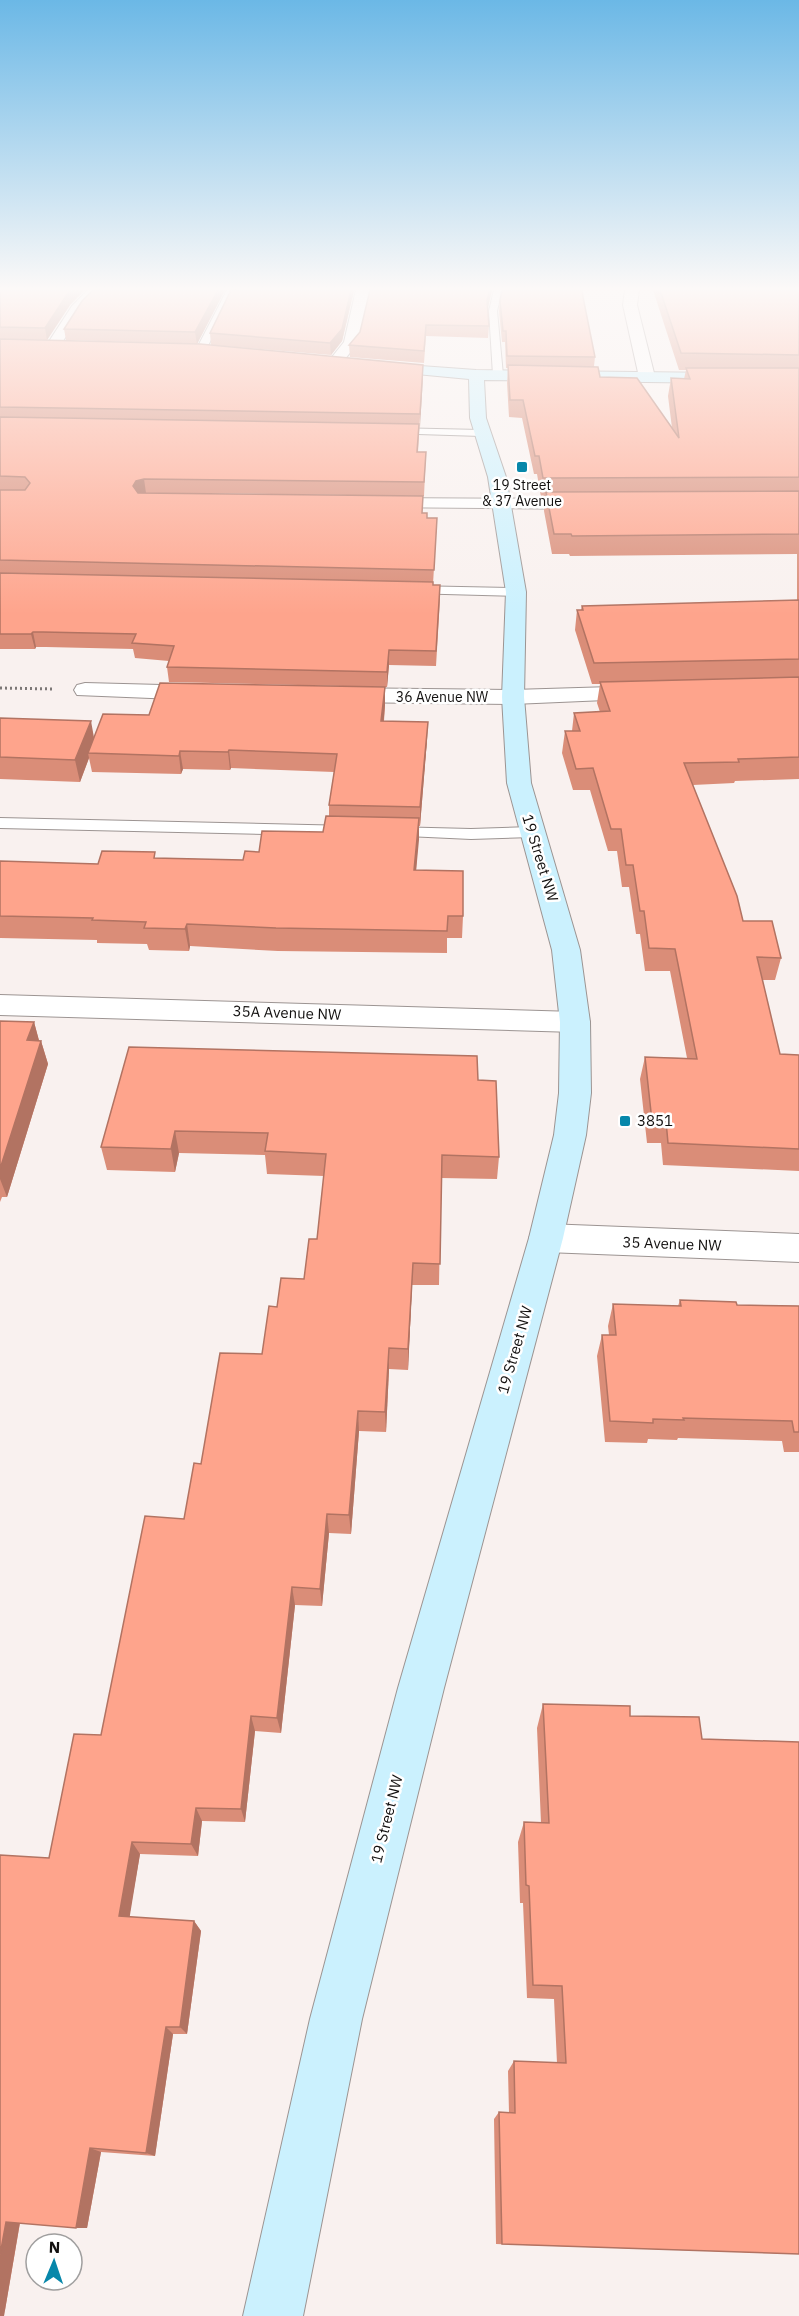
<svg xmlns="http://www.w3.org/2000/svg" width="799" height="2316" font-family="'IBM Plex Sans',sans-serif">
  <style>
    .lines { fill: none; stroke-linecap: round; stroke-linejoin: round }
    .lane-casing { stroke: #9c9492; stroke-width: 2 }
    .street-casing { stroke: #9c9492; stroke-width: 2 }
    .secondary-casing { stroke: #9c9492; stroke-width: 2 }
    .path { stroke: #7c7776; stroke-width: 3; stroke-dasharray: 2 3; stroke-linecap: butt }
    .lane { fill: #fff; fill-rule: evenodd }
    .street { fill: #fff; fill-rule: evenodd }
    .secondary { fill: #cbf1fe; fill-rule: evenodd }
    .wall { fill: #da8d78 }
    .shaded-wall { fill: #b27362 }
    .building { fill: #fea48c; stroke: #b27362; stroke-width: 1.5 }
    .poi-dot { fill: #0787aa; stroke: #fff; stroke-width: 2 }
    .labels { text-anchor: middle; stroke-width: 5; stroke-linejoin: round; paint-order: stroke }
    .far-poi-label { font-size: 14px; fill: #12100f; stroke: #fff }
    .far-street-label { font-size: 14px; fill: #12100f; stroke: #fff }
    .street-label { font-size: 15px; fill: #12100f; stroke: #fff }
    .poi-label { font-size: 15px; fill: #12100f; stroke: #fff; text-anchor: start }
  </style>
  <rect width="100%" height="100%" fill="#f9f1ef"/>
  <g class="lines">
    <defs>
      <g id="lane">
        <polygon points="227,290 235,290 206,350 198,352 196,350"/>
        <polygon points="494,290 502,290 497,311 503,375 498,378 493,375 489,311"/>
        <polygon points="391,428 481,430 486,433 481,436 387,433 386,431"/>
        <polygon points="412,586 516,588 522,592 516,596 408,593 406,590"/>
        <polygon points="0,818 351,826 359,831 351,836 0,828"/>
        <polygon points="391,827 471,829 532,827 540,832 532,837 471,839 385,835 383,832 385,829"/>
      </g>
      <g id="street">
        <polygon points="88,290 102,290 82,311 58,349 48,349 46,346 72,306"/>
        <polygon points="356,290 370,290 358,343 340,365 330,365 328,362 344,342"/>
        <polygon points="625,290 639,290 637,305 655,377 652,380 647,382 639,377 623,305"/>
        <polygon points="379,498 588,499 594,500 597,504 594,508 588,509 373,507 370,503 373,499"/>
        <polygon points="85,683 200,686 208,688 211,693 208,698 200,700 77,695 74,690 77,685"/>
        <polygon points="644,686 652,688 655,693 652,698 513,704 339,702 331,700 328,695 331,690 339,688 513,690"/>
        <polygon points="0,995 575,1012 586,1015 590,1022 586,1029 575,1032 0,1015"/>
        <polygon points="546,1224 799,1234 799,1262 546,1252 534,1248 529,1238 534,1228"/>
      </g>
      <polygon id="secondary" points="379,363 476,370 799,374 799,384 484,380 486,418 506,477 526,592 524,697 531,783 580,950 590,1022 591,1093 586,1135 563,1238 444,1688 362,2019 303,2316 243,2316 310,2019 398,1688 529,1238 554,1135 559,1093 560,1022 552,950 507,783 502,697 506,592 488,477 470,418 469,379 374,370 372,367 374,364"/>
    </defs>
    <use href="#lane" class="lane-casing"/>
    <use href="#street" class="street-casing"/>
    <use href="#secondary" class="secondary-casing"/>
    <polyline class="path" points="0,688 54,689"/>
    <use href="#lane" class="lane"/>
    <use href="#street" class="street"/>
    <use href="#secondary" class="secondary"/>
  </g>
  <g class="wall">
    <polygon points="0,290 70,305 47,340 0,339"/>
    <polygon points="225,290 197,344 66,340 64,329"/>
    <polygon points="354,290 342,341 331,355 211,345 210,333"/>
    <polygon points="370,290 492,290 488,307 489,326 488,338 426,336 424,363 350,357 349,345 360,332"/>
    <polygon points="653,290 799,290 799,779 735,781 734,783 693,785 743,921 781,958 775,980 762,980 780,1054 799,1055 799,1171 663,1165 661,1143 647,1143 640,1079 645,1057 687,1058 670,971 645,971 640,934 636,934 629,887 622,887 617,851 608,851 590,790 573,790 562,753 565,731 572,731 574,713 600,712 597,703 600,684 592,684 575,630 577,610 581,610 582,606 797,600 797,554 570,556 569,554 552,554 544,511 545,497 541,497 537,474 534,474 522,418 509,417 507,383 508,368 506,368 505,342 502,342 499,311 500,300 583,297 595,357 594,366 600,377 672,428 668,396 671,378 684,379 686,370 679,370"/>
    <polygon points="0,339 423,365 418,452 426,452 424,496 197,493 423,513 427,518 437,518 433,584 440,599 436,666 389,665 387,687 169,682 167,667 169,661 135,658 133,649 46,647 36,647 35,649 0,649"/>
    <polygon points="385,687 385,705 384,721 427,740 420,826 419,826 416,870 463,916 462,938 447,938 447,953 278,951 190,946 189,951 149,950 147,944 97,943 97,940 0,938 0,861 98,864 156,858 243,860 259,852 323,832 329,816 329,805 334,772 231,768 230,770 183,769 181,774 92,772 89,758 80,782 0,779 0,718 94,737 149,715"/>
    <polygon points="0,1021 34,1022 39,1041 41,1041 48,1064 7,1197 2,1197 0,1202"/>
    <polygon points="129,1047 478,1080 499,1157 497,1179 441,1178 439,1285 412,1285 408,1370 389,1369 386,1432 359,1431 351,1534 329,1533 322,1606 295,1605 281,1733 255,1731 245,1822 202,1821 198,1856 140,1854 129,1917 194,1921 201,1931 187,2034 173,2034 155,2156 101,2152 87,2228 20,2223 4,2316 49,1858 101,1735 184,1519 201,1464 262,1354 277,1307 304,1279 317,1239 324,1176 267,1174 265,1155 179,1153 175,1172 107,1170 101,1147"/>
    <polygon points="680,1300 737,1305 799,1306 799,1452 784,1452 782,1441 678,1438 677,1440 648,1439 647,1443 605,1442 597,1356 602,1335 609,1335 608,1326 613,1304 678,1306"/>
    <polygon points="543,1704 630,1716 702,1739 799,2254 496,2244 494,2119 499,2112 509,2113 508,2071 514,2061 557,2063 554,1999 527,1998 523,1903 520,1903 518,1842 524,1822 541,1823 537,1728"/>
  </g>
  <g class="shaded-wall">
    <polygon points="72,290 85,290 70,305 47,340 45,328 68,293"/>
    <polygon points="218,290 225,290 197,344 195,332"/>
    <polygon points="351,290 354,290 342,341 331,355 330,343"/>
    <polygon points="490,290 492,290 487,311 487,300"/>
    <polygon points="423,365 423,377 420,427 420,414"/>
    <polygon points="144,479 146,493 135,500 133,486 136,481"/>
    <polygon points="33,632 36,647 35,649 31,634"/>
    <polygon points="389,650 389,665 387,687 387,672"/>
    <polygon points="385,687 385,705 382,740 381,721"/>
    <polygon points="91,721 95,743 88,753 89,758 80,782 75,760"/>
    <polygon points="428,722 427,740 420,826 420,807"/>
    <polygon points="229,750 231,768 230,770 228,752"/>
    <polygon points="180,751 183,769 181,774 179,756"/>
    <polygon points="419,818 419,840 414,893 414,870"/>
    <polygon points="187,924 190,946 189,951 185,929"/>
    <polygon points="34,1022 40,1044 41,1041 48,1064 7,1197 0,1179 0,1169 27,1040"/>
    <polygon points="175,1131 179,1153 175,1172 171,1149"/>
    <polygon points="413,1263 412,1285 408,1370 408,1349"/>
    <polygon points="389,1348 389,1369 386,1432 385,1412"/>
    <polygon points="358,1411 359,1431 351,1534 349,1515"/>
    <polygon points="327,1514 329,1533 322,1606 320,1589"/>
    <polygon points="292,1587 295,1605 281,1733 277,1718"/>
    <polygon points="251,1716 255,1731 245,1822 241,1809"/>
    <polygon points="196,1808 202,1821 198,1856 191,1844"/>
    <polygon points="132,1842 140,1854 128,1927 119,1916"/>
    <polygon points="194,1921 201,1931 187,2034 180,2027"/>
    <polygon points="166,2027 173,2034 155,2156 146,2153"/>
    <polygon points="90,2148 101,2152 87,2228 76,2228"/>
    <polygon points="6,2222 20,2222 4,2316 0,2316 0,2255"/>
  </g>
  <g class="building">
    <polygon points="0,290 72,290 68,293 45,328 0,327"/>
    <polygon points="93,290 218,290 195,332 64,329 82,301"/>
    <polygon points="231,290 351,290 342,329 330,343 210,333"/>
    <polygon points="370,290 490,290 487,300 489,326 426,325 424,351 349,345 360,332"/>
    <polygon points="502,290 582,290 583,297 595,357 507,356 506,331 503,331 500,300"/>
    <polygon points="660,290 799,290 799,355 681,353"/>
    <polygon points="0,339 200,344 423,365 420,414 0,407"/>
    <polygon points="508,365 598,367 600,377 637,378 679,438 671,378 690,379 686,368 799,368 799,477 543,478 539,456 535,456 523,400 510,400"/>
    <polygon points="0,417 419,424 417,452 426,452 424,482 144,479 136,481 133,486 138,493 423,496 422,513 427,513 427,518 437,518 434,570 0,560 0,490 25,490 30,483 25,477 0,476"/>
    <polygon points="799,491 799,534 572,536 571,534 554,534 546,492"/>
    <polygon points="0,573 433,582 433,585 440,585 436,651 389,650 387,672 167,667 174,646 132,643 136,634 43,632 33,632 31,634 0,634"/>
    <polygon points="799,600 799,659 594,663 577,610 583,610 582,606"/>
    <polygon points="799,677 799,757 738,759 739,762 684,763 737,896 743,921 772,921 781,958 757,957 780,1054 799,1055 799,1149 668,1143 666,1121 652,1121 645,1057 697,1059 675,949 649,948 644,911 640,911 633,865 626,865 621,829 611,829 593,768 576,769 565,731 580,731 574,713 610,711 600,682"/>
    <polygon points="160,683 385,687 381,721 428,722 420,807 329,805 337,754 229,750 228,752 180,751 179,756 88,753 103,714 149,715"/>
    <polygon points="0,718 91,721 75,760 0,757"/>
    <polygon points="326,816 419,818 414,870 463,871 463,916 448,916 447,931 276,928 187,924 185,929 144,928 146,922 92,920 93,918 0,916 0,861 98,864 102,851 155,852 154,858 243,860 245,851 259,852 262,831 323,832"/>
    <polygon points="0,1021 34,1022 27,1040 41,1041 0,1169"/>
    <polygon points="129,1047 477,1056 478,1080 496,1081 499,1157 442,1155 440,1264 413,1263 408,1349 389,1348 385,1412 358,1411 349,1515 327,1514 320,1589 292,1587 277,1718 251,1716 241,1809 196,1808 191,1844 132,1842 119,1916 194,1921 180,2027 166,2027 146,2153 90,2148 76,2228 6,2222 0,2255 0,1855 49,1858 74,1734 101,1735 145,1516 184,1519 194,1463 201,1464 220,1353 262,1354 269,1306 277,1307 281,1278 304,1279 309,1239 317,1239 326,1154 265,1151 268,1133 175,1131 171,1149 101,1147"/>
    <polygon points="680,1300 736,1302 737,1305 799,1306 799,1432 794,1432 792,1421 683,1418 684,1420 653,1419 653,1423 610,1421 602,1335 616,1335 613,1304 681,1306"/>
    <polygon points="543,1704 630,1706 630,1716 699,1717 702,1739 799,1742 799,2254 502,2244 499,2112 515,2113 514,2061 566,2063 562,1986 533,1985 529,1886 526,1885 524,1822 549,1823"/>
  </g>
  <linearGradient id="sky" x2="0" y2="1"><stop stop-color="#6bb8e6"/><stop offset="0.47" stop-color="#fcf9f8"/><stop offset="1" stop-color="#fcf9f8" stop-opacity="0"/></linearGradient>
  <rect width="799" height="614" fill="url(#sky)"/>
  <g class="poi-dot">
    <rect x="516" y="461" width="12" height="12" rx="3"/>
    <rect x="619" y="1115" width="12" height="12" rx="3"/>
  </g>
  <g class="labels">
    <g class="far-poi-label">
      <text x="522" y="490">19 Street<tspan x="522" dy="16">&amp; 37 Avenue</tspan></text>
    </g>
    <g class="far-street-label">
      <text x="442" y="702">36 Avenue NW</text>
    </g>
    <g class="street-label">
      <text transform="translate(540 858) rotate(73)" y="5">19 Street NW</text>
      <text transform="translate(287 1013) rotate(2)" y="5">35A Avenue NW</text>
      <text transform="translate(672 1244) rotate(2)" y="5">35 Avenue NW</text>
      <text transform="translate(515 1350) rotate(-74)" y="5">19 Street NW</text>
      <text transform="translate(387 1819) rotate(-76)" y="5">19 Street NW</text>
    </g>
    <g class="poi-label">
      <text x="637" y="1126">3851</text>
    </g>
  </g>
  <g transform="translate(54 2262) rotate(2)"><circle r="28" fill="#ffffff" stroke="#a09f9f" stroke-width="1.5"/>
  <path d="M0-4.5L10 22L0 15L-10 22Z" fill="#0787aa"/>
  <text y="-9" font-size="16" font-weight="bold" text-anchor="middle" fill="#12100f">N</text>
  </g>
</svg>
